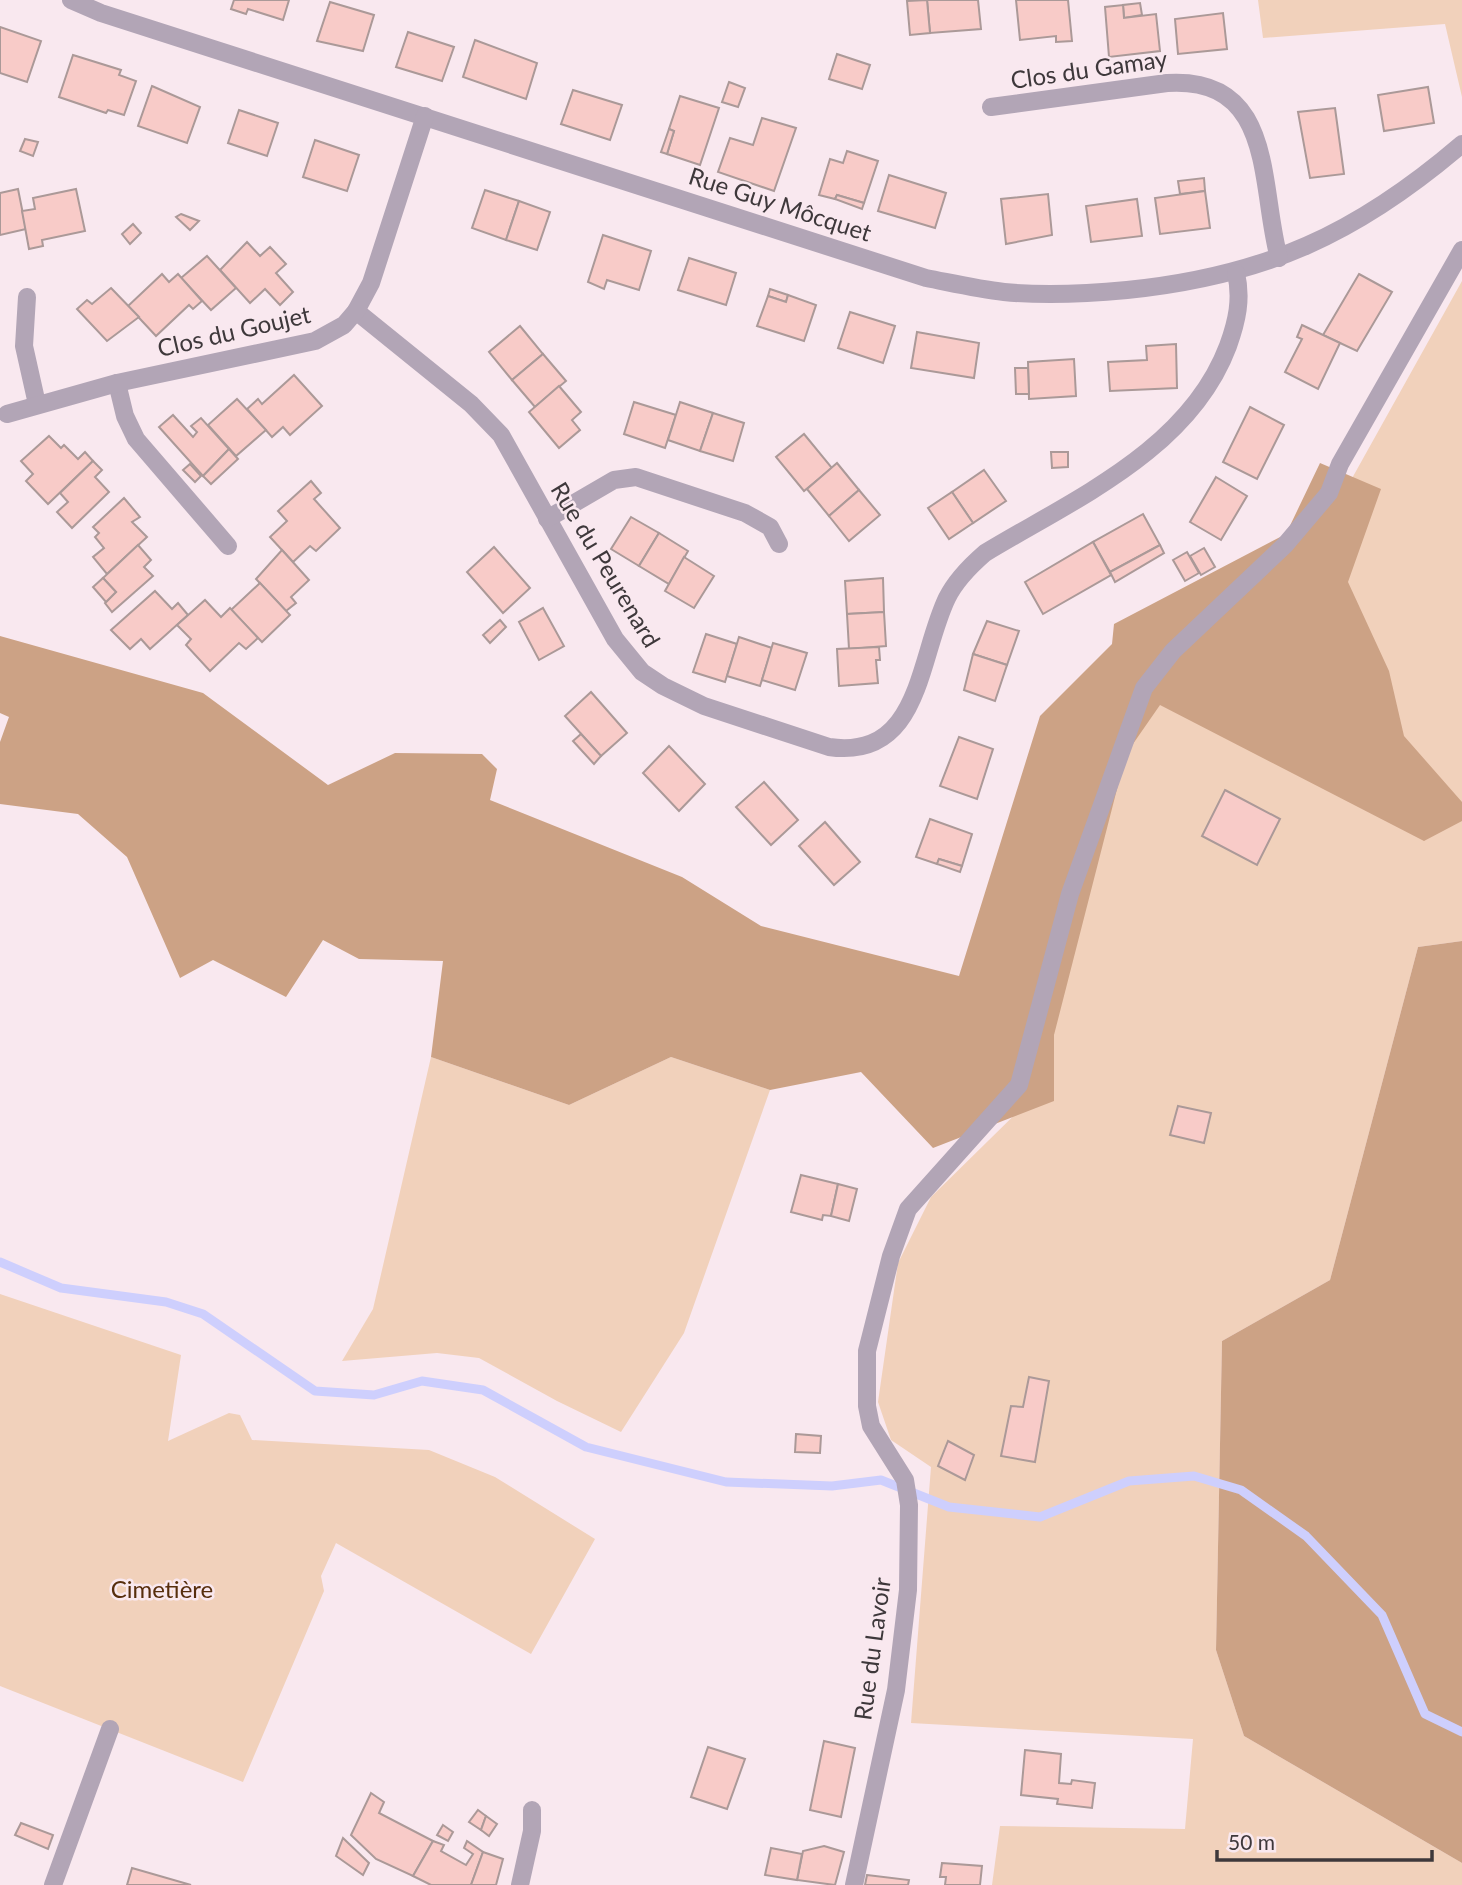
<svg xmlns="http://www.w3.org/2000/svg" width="1462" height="1885" font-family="Lato,sans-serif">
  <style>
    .green { fill: #f1d1bb }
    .forest { fill: #cca285 }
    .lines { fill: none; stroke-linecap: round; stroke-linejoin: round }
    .stream { stroke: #cecffd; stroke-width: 9 }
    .building { fill: #f8cbc8; stroke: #ab9998; stroke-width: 2 }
    .minor { stroke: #b2a5b6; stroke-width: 18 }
    .labels { text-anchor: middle; stroke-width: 5; stroke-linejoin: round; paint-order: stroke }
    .street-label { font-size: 24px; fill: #3e383b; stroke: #f9e8ef }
    .park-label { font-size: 24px; fill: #572e0d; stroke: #f9e8ef }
  </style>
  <rect width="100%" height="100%" fill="#f9e8ef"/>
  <g class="green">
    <polygon points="1258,0 1462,0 1462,97 1445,24 1263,38"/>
    <polygon points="1462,281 1462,941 1418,947 1330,1280 1222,1341 1216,1650 1244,1736 1462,1863 1462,1885 992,1885 1000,1826 1185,1829 1193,1739 911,1723 931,1467 891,1440 878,1402 898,1263 931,1197 1042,1088 1064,749 1336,507"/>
    <polygon points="431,1057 569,1105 671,1057 770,1090 684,1333 621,1432 557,1401 479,1358 437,1353 342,1361 373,1309"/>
    <polygon points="0,1294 181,1355 168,1441 229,1413 240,1415 252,1440 429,1450 495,1477 595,1539 531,1654 336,1543 321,1576 324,1591 243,1782 0,1686"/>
  </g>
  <g class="forest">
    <polygon points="1320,463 1381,489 1348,582 1389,671 1404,736 1462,802 1462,821 1424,841 1160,705 1126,754 1054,1035 1054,1101 933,1148 861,1072 770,1090 671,1057 569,1105 431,1057 443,961 359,959 323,940 286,997 213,960 180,978 127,857 78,814 0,804 0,742 9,717 0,713 0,636 203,693 328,785 395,753 482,754 497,769 490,800 682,877 761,926 959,976 1040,716 1112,644 1114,624 1286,534"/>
    <polygon points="1462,941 1462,1863 1244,1736 1216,1650 1222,1341 1330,1280 1418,947"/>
  </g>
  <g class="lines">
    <polyline class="stream" points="0,1262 61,1288 166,1302 203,1314 315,1391 374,1395 422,1381 483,1390 586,1447 726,1482 832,1486 881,1480 949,1507 1040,1517 1129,1481 1194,1476 1241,1490 1306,1536 1382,1615 1425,1714 1462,1732"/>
  </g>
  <g class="building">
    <polygon points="234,0 289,0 283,20 248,9 246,14 231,9"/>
    <polygon points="927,0 978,0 981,29 930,33"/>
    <polygon points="927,0 930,33 910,35 907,1"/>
    <polygon points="1016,0 1068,0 1072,41 1056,42 1056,36 1020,40"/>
    <polygon points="330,2 374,15 363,51 317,41"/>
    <polygon points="1140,3 1142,15 1124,18 1123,5"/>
    <polygon points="1123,5 1124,18 1156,14 1160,51 1109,57 1105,7"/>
    <polygon points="1223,13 1227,49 1178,54 1175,19"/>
    <polygon points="0,27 41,41 27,82 0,73"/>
    <polygon points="408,32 454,47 442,81 396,67"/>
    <polygon points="475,40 537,63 526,99 463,77"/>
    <polygon points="837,54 870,65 862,89 829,79"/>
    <polygon points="73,55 121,70 119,75 136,81 124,115 108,110 106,113 59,97"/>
    <polygon points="729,82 745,88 738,107 722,102"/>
    <polygon points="152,86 200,107 187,143 138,126"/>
    <polygon points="1428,87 1434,123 1384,131 1378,95"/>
    <polygon points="573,90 622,105 610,140 561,124"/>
    <polygon points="680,96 719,108 700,165 667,154 674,131 669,129"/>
    <polygon points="1335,108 1344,174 1310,178 1298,112"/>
    <polygon points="239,110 278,123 267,156 228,143"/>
    <polygon points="762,118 796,128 774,191 718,172 730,138 753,145"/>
    <polygon points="669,129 674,131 667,154 661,152"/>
    <polygon points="25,139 38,142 33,156 20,151"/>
    <polygon points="315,140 359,155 347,191 303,177"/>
    <polygon points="847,151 878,161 864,203 837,195 835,199 819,195 830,159 843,163"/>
    <polygon points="889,175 946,193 935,228 878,211"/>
    <polygon points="1204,178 1205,191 1180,194 1178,181"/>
    <polygon points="18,189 26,229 0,235 0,193"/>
    <polygon points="76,189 85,231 42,240 43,246 29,249 22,211 35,209 33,198"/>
    <polygon points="485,190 519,201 506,240 472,228"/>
    <polygon points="1205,191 1210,228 1160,234 1155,198"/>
    <polygon points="1048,194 1052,235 1006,244 1001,199"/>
    <polygon points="837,195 864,203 862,209 835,199"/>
    <polygon points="1137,199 1142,236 1091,242 1086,206"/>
    <polygon points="519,201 550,212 537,250 506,240"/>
    <polygon points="181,214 199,221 190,230 176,217"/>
    <polygon points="133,224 141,233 130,244 122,234"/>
    <polygon points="603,235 651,251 639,290 607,280 604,289 588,282"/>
    <polygon points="247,242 260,256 270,247 286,264 276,273 293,292 280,305 265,289 250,303 220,270"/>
    <polygon points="207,256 236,288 211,310 181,278"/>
    <polygon points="689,258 736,273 726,305 678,290"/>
    <polygon points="162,274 169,282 178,274 202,301 193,309 189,305 156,336 128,306"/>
    <polygon points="1359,274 1392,292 1357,351 1323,335"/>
    <polygon points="111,288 139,317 107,341 77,309 87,300 92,304"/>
    <polygon points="770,289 788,295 786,302 768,296"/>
    <polygon points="788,295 816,305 804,341 757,326 768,296 786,302"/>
    <polygon points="850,312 895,326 883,363 838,348"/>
    <polygon points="1302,325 1340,343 1318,389 1285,372 1302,339 1297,337"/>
    <polygon points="520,326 543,354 512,380 489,352"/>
    <polygon points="917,332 979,343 974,378 911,368"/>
    <polygon points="1176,344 1177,388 1110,391 1108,362 1147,360 1146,346"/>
    <polygon points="543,354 566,381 535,407 512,380"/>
    <polygon points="1074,359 1076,396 1029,399 1028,362"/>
    <polygon points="1015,368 1028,368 1029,394 1016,394"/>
    <polygon points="294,375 322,406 290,435 283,427 272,437 247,409 258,399 262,404"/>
    <polygon points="559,386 581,412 572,420 580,430 559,448 529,412"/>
    <polygon points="237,399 266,430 236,456 208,425"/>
    <polygon points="634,402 676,415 665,448 624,434"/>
    <polygon points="680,402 713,413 700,451 668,440"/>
    <polygon points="1250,407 1284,425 1257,479 1223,462"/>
    <polygon points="713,413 744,423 733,461 700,451"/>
    <polygon points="173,415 193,437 197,432 191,426 201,418 229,449 203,476 159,427"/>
    <polygon points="804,434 832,468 804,491 776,457"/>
    <polygon points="49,436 61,448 64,445 78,459 85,452 93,461 48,504 26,481 33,474 21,461"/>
    <polygon points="229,449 238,459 211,484 203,476"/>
    <polygon points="1051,452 1068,452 1068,467 1052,468"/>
    <polygon points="93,461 102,470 95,477 109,492 72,528 57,512 68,502 60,493"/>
    <polygon points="837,463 859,490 829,516 807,489"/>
    <polygon points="190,464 201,476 195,482 183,470"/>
    <polygon points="984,470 1006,501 973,523 952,492"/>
    <polygon points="1216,477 1247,496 1221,540 1190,522"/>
    <polygon points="311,481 321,493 314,499 340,528 316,551 310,546 293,562 270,537 287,521 278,511"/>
    <polygon points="859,490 880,515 849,541 829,516"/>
    <polygon points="952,492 973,523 949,539 928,508"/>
    <polygon points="124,498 140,517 132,522 147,537 107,574 93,557 104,548 95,537 99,533 93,527"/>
    <polygon points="1143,514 1160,545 1110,572 1093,542"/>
    <polygon points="631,517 659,533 639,566 611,549"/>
    <polygon points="659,533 688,551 669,584 639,566"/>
    <polygon points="1093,542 1111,575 1043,614 1025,582"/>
    <polygon points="138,545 151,560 144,567 153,576 112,612 105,603 116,592 103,578"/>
    <polygon points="1160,545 1164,553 1115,582 1110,572"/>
    <polygon points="494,547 530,588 503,613 467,572"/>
    <polygon points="1204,548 1215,567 1201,575 1190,556"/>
    <polygon points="282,550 309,580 291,597 296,603 286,611 256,579"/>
    <polygon points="1187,552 1199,573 1185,581 1173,560"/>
    <polygon points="684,557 714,576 694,608 665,591"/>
    <polygon points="103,578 116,592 106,602 93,587"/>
    <polygon points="883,578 884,612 847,614 845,581"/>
    <polygon points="260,583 290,615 262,642 231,610"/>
    <polygon points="155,591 172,609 178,603 188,615 150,649 141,639 130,649 111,630"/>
    <polygon points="205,600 221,617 230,608 258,638 246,649 239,643 210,671 186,645 191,639 177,625"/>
    <polygon points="543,608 564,646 539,660 519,622"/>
    <polygon points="884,612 886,646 849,649 847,614"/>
    <polygon points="500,620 506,627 490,643 483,635"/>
    <polygon points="987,621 1019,631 1007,665 973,654"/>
    <polygon points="706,634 737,644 725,682 693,672"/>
    <polygon points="739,637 772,648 760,686 727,676"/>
    <polygon points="773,643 807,653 795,690 762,680"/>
    <polygon points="879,647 880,660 876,660 878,683 839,686 837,649"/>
    <polygon points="973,654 1007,665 995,701 964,690"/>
    <polygon points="591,692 627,733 601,756 565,716"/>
    <polygon points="581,734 601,756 594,764 573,741"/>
    <polygon points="959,737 993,749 977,799 940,786"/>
    <polygon points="669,746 705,784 679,811 643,773"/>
    <polygon points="764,782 798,820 771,845 736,807"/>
    <polygon points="1225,790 1280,819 1257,865 1202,836"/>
    <polygon points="930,819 972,834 962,866 939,859 937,864 916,857"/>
    <polygon points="825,822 860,862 834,885 799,846"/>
    <polygon points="939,859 962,866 960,872 937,864"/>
    <polygon points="1178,1106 1211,1113 1204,1143 1170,1135"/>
    <polygon points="801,1175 838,1184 831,1216 823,1215 822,1220 791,1212"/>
    <polygon points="838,1184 857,1189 849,1221 831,1216"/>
    <polygon points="1029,1377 1049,1381 1035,1462 1001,1456 1011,1406 1023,1407"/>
    <polygon points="796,1434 821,1436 820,1453 795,1452"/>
    <polygon points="948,1441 974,1455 965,1480 938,1466"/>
    <polygon points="824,1741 855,1748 841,1817 810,1810"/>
    <polygon points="708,1747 745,1759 727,1809 691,1797"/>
    <polygon points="1025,1750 1061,1754 1059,1783 1071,1784 1072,1780 1095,1783 1092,1808 1057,1804 1058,1799 1021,1795"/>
    <polygon points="371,1793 384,1802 379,1813 433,1841 413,1876 376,1859 351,1835"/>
    <polygon points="478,1810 486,1816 481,1830 469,1822"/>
    <polygon points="486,1816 497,1824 489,1836 481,1830"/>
    <polygon points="21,1823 53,1835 48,1849 15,1835"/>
    <polygon points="443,1825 453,1832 448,1841 437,1835"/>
    <polygon points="343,1838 369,1863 363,1875 336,1856"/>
    <polygon points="433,1841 444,1845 441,1851 466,1865 473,1854 464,1848 467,1841 483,1852 471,1885 431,1885 413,1876"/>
    <polygon points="824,1846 844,1852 835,1885 797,1880 803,1851"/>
    <polygon points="771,1848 802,1854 797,1880 765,1875"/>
    <polygon points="483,1852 503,1859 496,1885 471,1885"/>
    <polygon points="942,1863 982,1866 980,1885 945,1885 946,1877 940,1877"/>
    <polygon points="132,1868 191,1885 127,1885"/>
    <polygon points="867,1875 909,1880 908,1885 865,1885"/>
  </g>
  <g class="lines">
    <g class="minor">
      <path d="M71,0L101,13L926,278C952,283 978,289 1004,292C1045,296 1086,294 1127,290C1265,276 1357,234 1462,144"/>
      <path d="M991,107L1167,83C1276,76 1259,186 1279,258"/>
      <polyline points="27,297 24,346 37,404"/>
      <path d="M356,311L471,404L501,435L615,639L642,672L663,686L704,706L829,747C921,760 918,658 947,598C956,580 970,566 985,553C1074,499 1189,450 1228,346C1237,321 1242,299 1236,273"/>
      <polyline points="117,383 125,416 136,439 228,546"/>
      <polyline points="7,414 117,383 315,341 344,325 356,311 371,283 425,116"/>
      <polyline points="547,519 614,480 636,477 745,513 770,527 779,544"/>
      <polyline points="53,1885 110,1729"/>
      <polyline points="520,1885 532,1831 532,1810"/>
      <polyline points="854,1885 896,1690 908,1590 909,1505 905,1480 871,1426 867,1406 867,1351 891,1256 908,1209 1019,1085 1070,894 1144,688 1173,651 1285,545 1329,493 1340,464 1462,250"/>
    </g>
  </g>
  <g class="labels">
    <g class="street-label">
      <text transform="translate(1089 70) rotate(-8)" y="8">Clos du Gamay</text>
      <text transform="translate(780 205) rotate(18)" y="8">Rue Guy Môcquet</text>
      <text transform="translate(234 332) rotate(-13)" y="8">Clos du Goujet</text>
      <text transform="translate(605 565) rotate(59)" y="8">Rue du Peurenard</text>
      <text transform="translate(873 1649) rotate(-82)" y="8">Rue du Lavoir</text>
    </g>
    <g class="park-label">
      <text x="162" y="1598">Cimetière</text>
    </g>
  </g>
  <path d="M1217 1850v10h215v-10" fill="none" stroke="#3e383b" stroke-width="3.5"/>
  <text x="1228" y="1850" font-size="21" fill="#3e383b" stroke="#f9e8ef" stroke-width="5" paint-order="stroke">50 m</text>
</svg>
